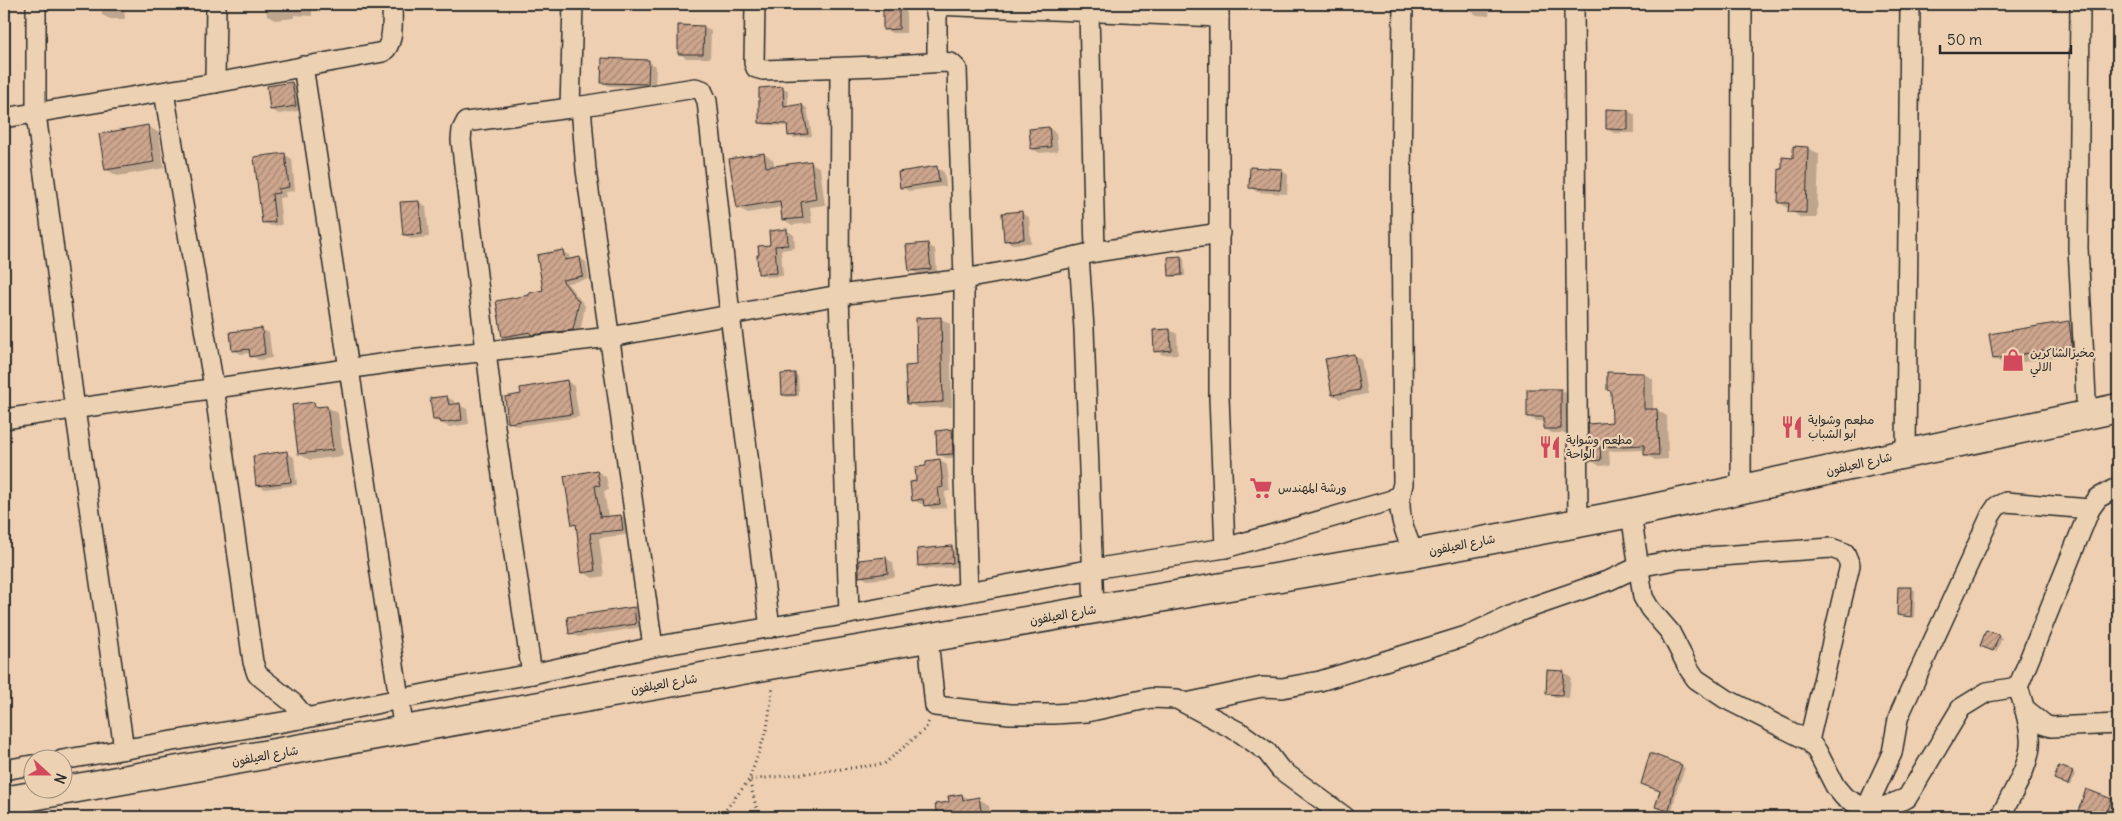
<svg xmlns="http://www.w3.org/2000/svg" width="2122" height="821" font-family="Delius,'Playpen Sans Arabic',sans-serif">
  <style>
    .shadow { fill: #0003 }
    .building { fill: url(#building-hatch); stroke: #2b2b2b }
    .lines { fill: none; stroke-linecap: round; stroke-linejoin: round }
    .minor-casing { stroke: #2b2b2b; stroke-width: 22 }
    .trunk-casing { stroke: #2b2b2b; stroke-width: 31 }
    .path { stroke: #2b2b2b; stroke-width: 3; stroke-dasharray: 1 4; stroke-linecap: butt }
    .minor { stroke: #ecd2b3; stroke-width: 19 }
    .trunk { stroke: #ecd2b3; stroke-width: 28 }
    .labels { text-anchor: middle; stroke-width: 4.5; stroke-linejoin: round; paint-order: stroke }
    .poi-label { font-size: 12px; fill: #2b2b2b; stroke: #ecd2b3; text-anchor: start }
    .street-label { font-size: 12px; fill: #2b2b2b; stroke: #ecd2b3 }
  </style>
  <defs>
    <pattern id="building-hatch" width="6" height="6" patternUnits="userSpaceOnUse" patternTransform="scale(1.25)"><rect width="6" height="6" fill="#cea68e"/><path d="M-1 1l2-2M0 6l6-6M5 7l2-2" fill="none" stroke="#a78774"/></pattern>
  </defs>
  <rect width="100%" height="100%" fill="#eecfb1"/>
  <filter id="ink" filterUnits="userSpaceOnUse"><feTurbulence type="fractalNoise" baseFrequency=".02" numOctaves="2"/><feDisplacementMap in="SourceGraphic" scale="10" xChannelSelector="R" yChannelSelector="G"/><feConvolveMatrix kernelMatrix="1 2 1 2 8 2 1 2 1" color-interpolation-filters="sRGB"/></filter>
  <g filter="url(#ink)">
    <g class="shadow">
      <polygon points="102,4 121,4 124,6 125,19 110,19 102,15"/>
      <polygon points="266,4 312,4 312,16 294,15 294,18 275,20 267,16"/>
      <polygon points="1451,4 1490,4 1489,16 1477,15 1468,10 1468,6"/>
      <polygon points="898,6 906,10 906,33 892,33 884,29"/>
      <polygon points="703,27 711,31 710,58 686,58 679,53"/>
      <polygon points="603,59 649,62 656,66 655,88 609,86 602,82"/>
      <polygon points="292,83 299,88 303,110 279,114 271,110"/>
      <polygon points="783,88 788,90 788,108 802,105 807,108 812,136 794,138 789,135 788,126 765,125 760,123"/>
      <polygon points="1628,111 1635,115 1635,133 1614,133 1607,129"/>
      <polygon points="148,126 159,133 164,168 118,176 107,170"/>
      <polygon points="1049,128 1056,133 1058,151 1040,153 1032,149"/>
      <polygon points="1808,148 1819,154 1817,218 1801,218 1779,202 1794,159"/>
      <polygon points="284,154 292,159 295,191 285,192 286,197 279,198 282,225 271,226 263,222"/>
      <polygon points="764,154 773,160 775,167 810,162 820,168 825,205 810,207 812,223 792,225 783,219 782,207 748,213 738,208"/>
      <polygon points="936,168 944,172 946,186 909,191 901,187"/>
      <polygon points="1281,170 1288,175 1287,194 1257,192 1250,187"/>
      <polygon points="419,202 426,206 429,237 411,239 404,235"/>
      <polygon points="1021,213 1029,217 1031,243 1012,244 1005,240"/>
      <polygon points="786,230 794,235 795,248 781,250 783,276 766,277 759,273 771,246"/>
      <polygon points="928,245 935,249 937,272 918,274 910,270"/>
      <polygon points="563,252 569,255 570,260 580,258 586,262 589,279 567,283 585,306 580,333 539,338 535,336 510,340 503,336 530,296 545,291"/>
      <polygon points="1181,258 1184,259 1185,276 1174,277 1170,276"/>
      <polygon points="940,318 950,324 952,407 918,408 908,403 919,366"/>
      <polygon points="2069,322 2080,328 2083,352 2006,365 1994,359 1991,335"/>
      <polygon points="261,329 269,333 272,358 259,360 251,356 251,353 241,354 233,350"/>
      <polygon points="1170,330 1177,334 1178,354 1163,355 1156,351"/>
      <polygon points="1353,355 1361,359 1367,394 1340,399 1333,395"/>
      <polygon points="794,374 798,376 799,396 787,397 784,395"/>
      <polygon points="1644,374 1653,379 1653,410 1657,410 1667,416 1668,459 1655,460 1645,454 1645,450 1609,451 1610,465 1600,466 1590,460 1613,423 1612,392 1608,390"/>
      <polygon points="567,381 574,386 579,417 517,426 509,422"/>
      <polygon points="1560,390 1568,394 1568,433 1552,433 1545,429 1545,421 1536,421 1528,417"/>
      <polygon points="447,397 454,401 455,405 459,405 467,409 469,424 449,427 434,420"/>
      <polygon points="314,404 321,408 327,407 338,413 343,456 310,460 299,454"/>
      <polygon points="951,430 959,435 960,458 946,458 938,454"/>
      <polygon points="286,453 294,457 297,485 265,489 258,485"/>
      <polygon points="940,460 947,465 950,491 945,492 946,508 932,509 925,504 921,504 913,500 918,482 928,467"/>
      <polygon points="4,465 8,488 4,489"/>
      <polygon points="597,471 606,477 609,490 604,491 608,517 621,516 631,521 632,534 599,538 604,576 593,578 583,572 577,527 573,524"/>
      <polygon points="952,548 959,552 960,567 926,569 919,565"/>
      <polygon points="886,558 893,563 895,577 868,580 860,576"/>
      <polygon points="1899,588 1915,590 1914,618 1898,614"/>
      <polygon points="633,608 641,612 643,627 578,637 571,633"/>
      <polygon points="1998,636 2002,638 1996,652 1985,647"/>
      <polygon points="1563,672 1571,677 1569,698 1554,697 1547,693"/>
      <polygon points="1681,766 1685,768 1677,789 1672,812 1659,808"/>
      <polygon points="2072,772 2075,774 2071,785 2059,781"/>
      <polygon points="2087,791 2118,804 2114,817 2077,816"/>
      <polygon points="962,795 971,800 979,799 989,805 991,817 938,817 936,805 950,803"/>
    </g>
    <g class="building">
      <polygon points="883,4 899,4 899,29 883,30"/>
      <polygon points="678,25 704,26 703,54 678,54"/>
      <polygon points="602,58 649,60 648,84 601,83"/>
      <polygon points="292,82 296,106 270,110 267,86"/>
      <polygon points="783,86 784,107 802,104 808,134 788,136 787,124 759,123 759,88"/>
      <polygon points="1606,109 1628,110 1628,130 1606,129"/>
      <polygon points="148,125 154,162 105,170 99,134"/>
      <polygon points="1049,127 1051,147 1031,149 1029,129"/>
      <polygon points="1793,146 1808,147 1806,213 1788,212 1789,203 1778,203 1779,169 1782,169 1782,157 1793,158"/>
      <polygon points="285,153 289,187 278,189 279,193 272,194 275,222 262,223 254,157"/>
      <polygon points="764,153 766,167 811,161 816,199 801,202 803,218 782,220 780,201 737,208 729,159"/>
      <polygon points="937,166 939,182 900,188 898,172"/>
      <polygon points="1250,167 1282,169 1280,190 1249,188"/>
      <polygon points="419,201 422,234 403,235 400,202"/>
      <polygon points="1022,211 1024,239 1004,241 1002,213"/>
      <polygon points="787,229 788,245 775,246 777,273 758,274 757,255 759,255 758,246 770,245 769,231"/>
      <polygon points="928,243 931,269 909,271 906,245"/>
      <polygon points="563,250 565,260 580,257 583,276 562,280 579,302 573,330 531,335 530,332 502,337 496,301 529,295 529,293 543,290 537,255"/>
      <polygon points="1181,256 1182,275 1169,276 1168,257"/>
      <polygon points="941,317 943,402 907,404 905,366 917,365 916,318"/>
      <polygon points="2069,321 2072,346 1993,359 1989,334"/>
      <polygon points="262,328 265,354 250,357 249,349 232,351 230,332"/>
      <polygon points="1170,329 1171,350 1154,352 1153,330"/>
      <polygon points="1354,354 1360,390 1332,395 1325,359"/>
      <polygon points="1607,372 1644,373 1644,409 1657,409 1659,455 1644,455 1644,445 1600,447 1601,460 1589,461 1588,424 1612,422 1611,391 1607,390"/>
      <polygon points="795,373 796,395 782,395 781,374"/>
      <polygon points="567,380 572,414 508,423 505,397 521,394 520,388"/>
      <polygon points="1527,389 1561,389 1561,429 1544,429 1544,417 1527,417"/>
      <polygon points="447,396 449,405 460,403 462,420 440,423 439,420 433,420 430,398"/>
      <polygon points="314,402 315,407 327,406 333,450 298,454 292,405"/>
      <polygon points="952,429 953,454 937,455 936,431"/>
      <polygon points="287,451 291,482 256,486 253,456"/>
      <polygon points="940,459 943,487 938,488 940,504 924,506 923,499 912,501 910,482 916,481 915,467 926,466 926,461"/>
      <polygon points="597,470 600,485 595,486 600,517 621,515 623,530 590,533 595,571 582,573 576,524 572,525 564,476"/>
      <polygon points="952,546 953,563 918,566 917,549"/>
      <polygon points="886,557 888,573 859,577 859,560"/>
      <polygon points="1898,587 1912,587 1911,617 1897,615"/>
      <polygon points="634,607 636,624 569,634 567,617"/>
      <polygon points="1986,630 1999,635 1993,651 1980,646"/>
      <polygon points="1547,670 1564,671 1562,695 1546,694"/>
      <polygon points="1650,753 1682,765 1674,787 1669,811 1655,807 1660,791 1641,784"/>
      <polygon points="2059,766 2073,771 2068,785 2054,779"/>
      <polygon points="2086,789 2112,799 2105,817 2076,817"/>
      <polygon points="962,794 963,800 979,797 982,817 937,817 935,804 949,802 948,796"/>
    </g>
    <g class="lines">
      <defs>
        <g id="minor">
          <polyline points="36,4 36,114 75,409 124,749"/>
          <polyline points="755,4 754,63 756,68 763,70 878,66 945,62 951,63 957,69 964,279 964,479 968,591"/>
          <polyline points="934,4 937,18 937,62"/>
          <polyline points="1219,4 1219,397 1225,548"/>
          <path d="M1403,4L1401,186L1403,484C1395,509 1404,531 1414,554"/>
          <polyline points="1574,4 1578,524"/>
          <polyline points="2080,4 2078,248 2087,416"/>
          <polyline points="934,5 1219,17"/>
          <polyline points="1089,13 1095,252"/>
          <polyline points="303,66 404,731"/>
          <polyline points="840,68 839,295 849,614"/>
          <polyline points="215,83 216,4"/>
          <polyline points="164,92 214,387 253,662 257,674 293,703 306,718"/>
          <polyline points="581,106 586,170 653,647"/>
          <polyline points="570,108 573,4"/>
          <path d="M4,118L215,83L383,52C395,43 392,18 392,4"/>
          <polyline points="1079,256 1084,329 1094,610"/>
          <polyline points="4,419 401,361 610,337 839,295 964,279 1025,268 1095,252 1220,233"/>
          <polyline points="1906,453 1910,4"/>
          <polyline points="1741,490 1742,4"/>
          <polyline points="1631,513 1643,597 1650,609 1670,632 1689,669 1696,679 1726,699 1809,741 1817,751 1835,786 1844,797 1866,809 1878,809 1907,798 1961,708 1987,692 2018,687 2090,509 2098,498 2118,487"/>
          <polyline points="928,639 935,706 1010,714 1054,714 1087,712 1151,698 1177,699 1241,733 1267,752 1280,769 1345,817"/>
          <polyline points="532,674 496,435 461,140 462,130 466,122 570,108 695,88 702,90 707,101 730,315 770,628"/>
          <polyline points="1186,703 1262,687 1282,688 1320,681 1466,636 1523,610 1610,580 1638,567 1680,559 1831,548 1845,553 1850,565 1809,741"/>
          <polyline points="2024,708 2045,725 2051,727 2118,724"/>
          <polyline points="62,760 306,718 454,688 532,674 653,647 849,614 1093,569 1225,548 1392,500 1400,494"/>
          <polyline points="4,770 32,765"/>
          <polyline points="1866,809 1892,753 1898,719 1901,711 1991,515 1997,506 2006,502 2090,509"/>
          <path d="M2000,817C2011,795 2033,762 2030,737C2029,720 2023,703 2018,687"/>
        </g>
        <polyline id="trunk" points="4,801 776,664 1414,554 1631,513 2118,408"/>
      </defs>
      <use href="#minor" class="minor-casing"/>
      <use href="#trunk" class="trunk-casing"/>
      <g class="path">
        <polyline points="720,817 749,780 767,729 773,687"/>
        <polyline points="759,817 749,780 884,764 926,728 929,721"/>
      </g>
      <use href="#minor" class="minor"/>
      <use href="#trunk" class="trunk"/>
    </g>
  </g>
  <defs>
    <symbol id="shop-bare" viewBox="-9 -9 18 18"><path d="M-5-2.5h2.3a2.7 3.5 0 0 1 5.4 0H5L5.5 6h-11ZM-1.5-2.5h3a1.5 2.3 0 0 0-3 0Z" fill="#d1495b" stroke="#ecd2b3" stroke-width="2.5" paint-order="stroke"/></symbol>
    <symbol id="restaurant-bare" viewBox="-9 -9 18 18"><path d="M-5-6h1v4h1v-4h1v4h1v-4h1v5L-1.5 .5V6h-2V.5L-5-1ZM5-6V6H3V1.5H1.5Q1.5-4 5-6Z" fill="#d1495b" stroke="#ecd2b3" stroke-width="2.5" paint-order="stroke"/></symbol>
    <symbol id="supermarket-bare" viewBox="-9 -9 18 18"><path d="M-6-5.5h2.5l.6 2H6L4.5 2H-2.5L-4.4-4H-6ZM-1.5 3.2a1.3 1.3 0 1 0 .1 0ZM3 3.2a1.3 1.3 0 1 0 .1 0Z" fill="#d1495b" stroke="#ecd2b3" stroke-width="2.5" paint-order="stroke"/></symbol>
  </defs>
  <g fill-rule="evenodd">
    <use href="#shop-bare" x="1997" y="344" width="32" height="32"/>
    <use href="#restaurant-bare" x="1776" y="411" width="32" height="32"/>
    <use href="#restaurant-bare" x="1534" y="431" width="32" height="32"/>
    <use href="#supermarket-bare" x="1245" y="472" width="32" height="32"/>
  </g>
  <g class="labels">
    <g class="poi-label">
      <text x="2030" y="357">مخبزالشاكرين<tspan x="2030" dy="14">الالي</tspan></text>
      <text x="1808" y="424">مطعم وشواية<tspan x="1808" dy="14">ابو الشباب</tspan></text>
      <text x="1566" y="444">مطعم وشواية<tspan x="1566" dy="14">الواحة</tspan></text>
      <text x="1278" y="492">ورشة المهندس</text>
    </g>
    <g class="street-label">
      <text transform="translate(1859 464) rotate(-13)" y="4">شارع العيلفون</text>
      <text transform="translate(1462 545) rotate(-11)" y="4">شارع العيلفون</text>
      <text transform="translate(1063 615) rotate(-10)" y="4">شارع العيلفون</text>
      <text transform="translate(664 684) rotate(-10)" y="4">شارع العيلفون</text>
      <text transform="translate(265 756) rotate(-10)" y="4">شارع العيلفون</text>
    </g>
  </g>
  <rect width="2122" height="821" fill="none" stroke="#ecd2b3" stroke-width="20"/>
  <rect x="10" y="10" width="2102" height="801" fill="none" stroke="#2b2b2b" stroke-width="2" filter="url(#ink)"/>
  <g transform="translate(48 774) rotate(111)"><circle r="24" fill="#ecd2b3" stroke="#9f8f7d"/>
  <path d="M0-4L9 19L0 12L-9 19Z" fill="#d1495b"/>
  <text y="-8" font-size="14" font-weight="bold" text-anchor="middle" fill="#2b2b2b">N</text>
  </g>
  <path d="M1940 45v8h131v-8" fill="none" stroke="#2b2b2b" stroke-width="2.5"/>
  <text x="1947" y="45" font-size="15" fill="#2b2b2b" stroke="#ecd2b3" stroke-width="4" paint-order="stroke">50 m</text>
</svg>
